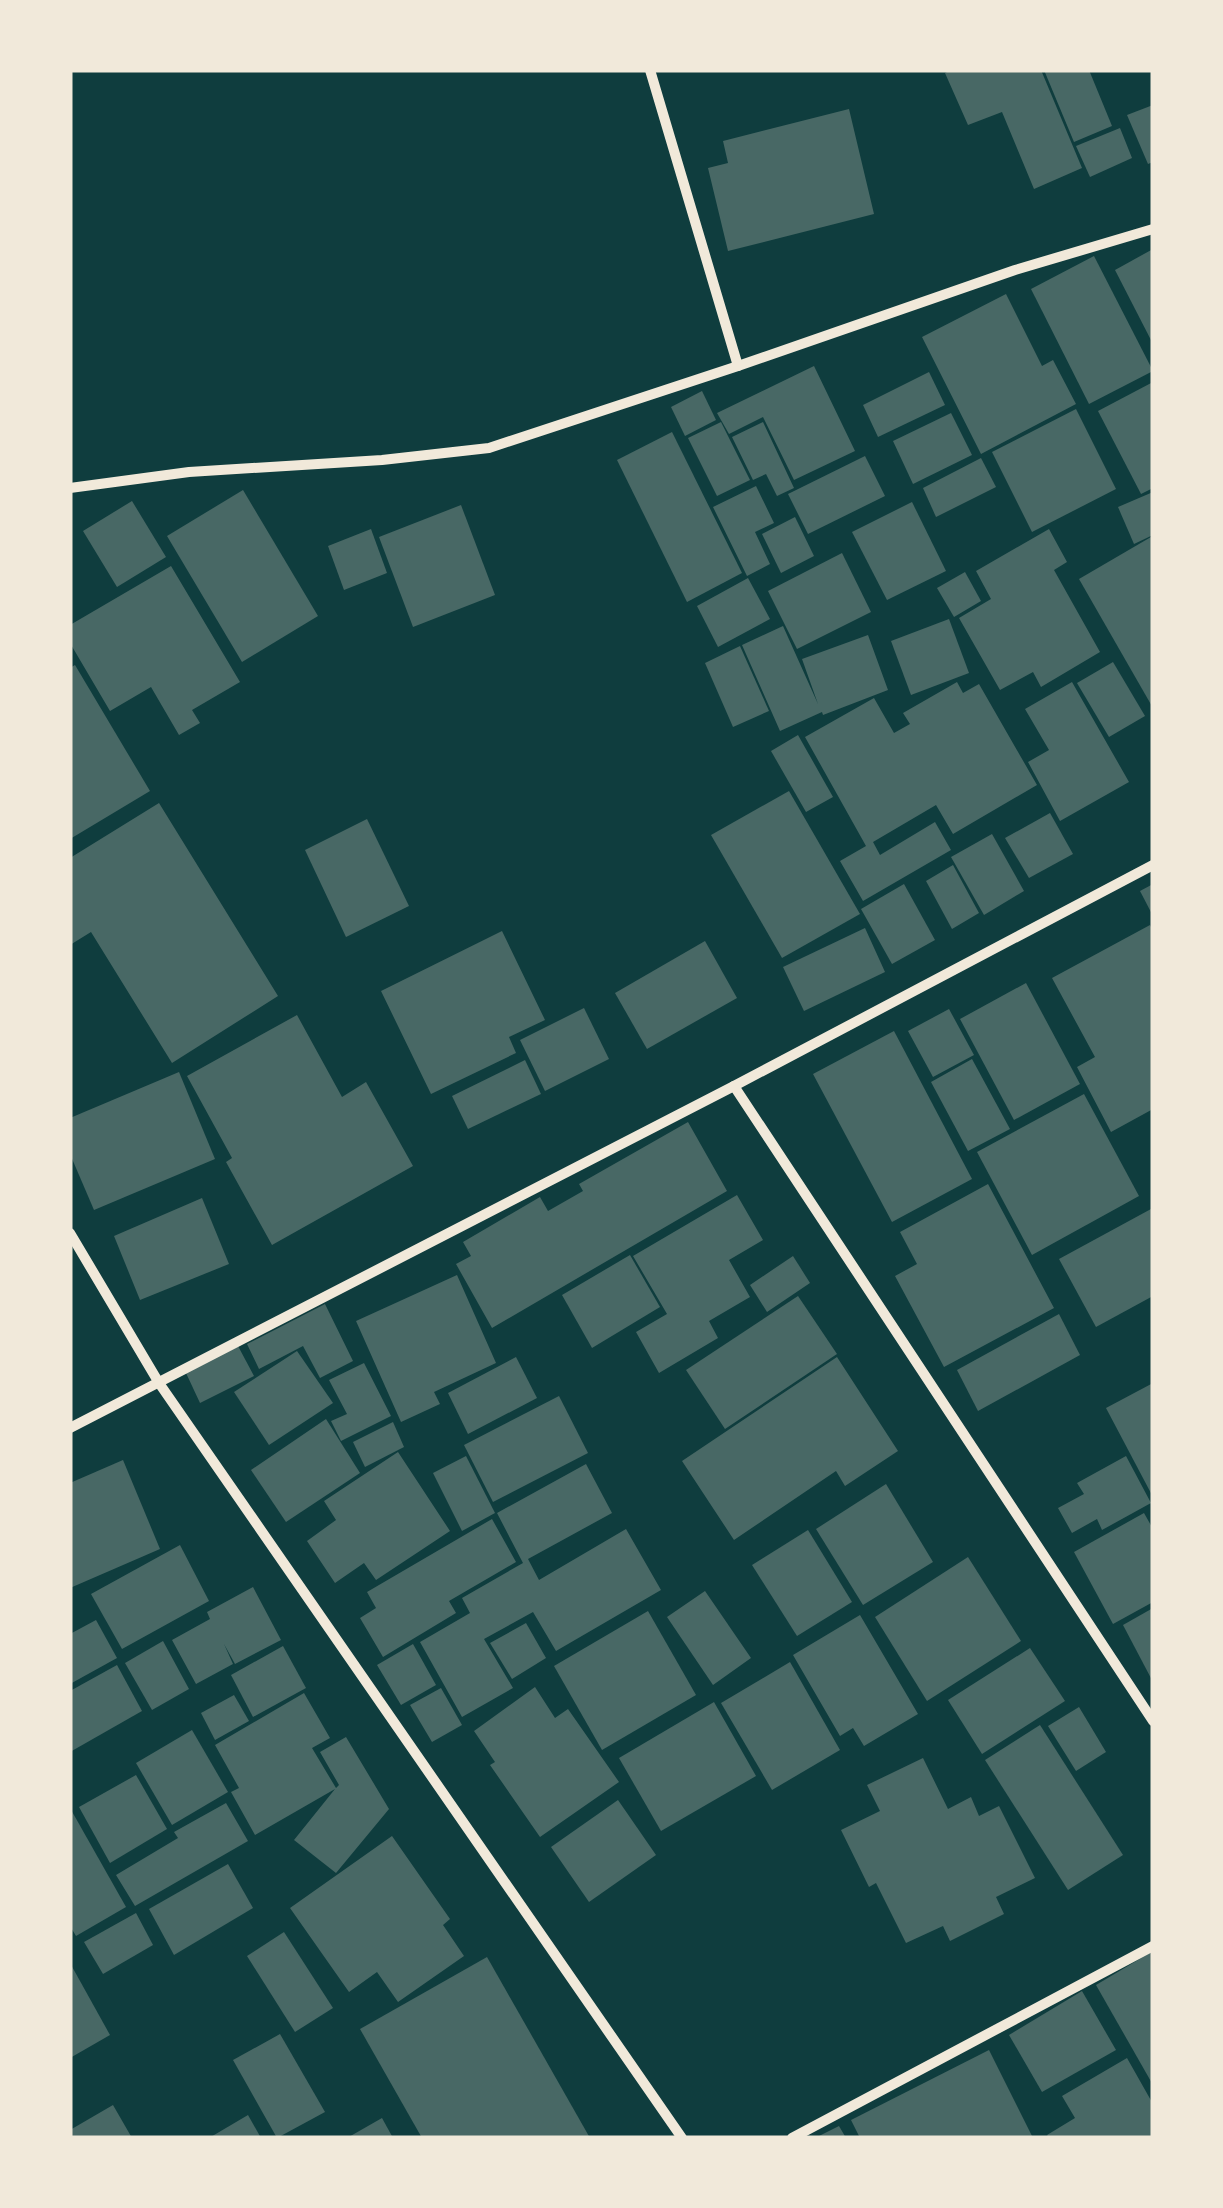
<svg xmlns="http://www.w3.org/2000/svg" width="1223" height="2208" font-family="'IBM Plex Sans',sans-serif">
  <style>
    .building { fill: #486865 }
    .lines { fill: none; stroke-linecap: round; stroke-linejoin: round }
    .minor { stroke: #f1e9da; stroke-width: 10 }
  </style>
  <rect width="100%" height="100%" fill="#0f3d3e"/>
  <g class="building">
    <polygon points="951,70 1041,70 1082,168 1034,189 1002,112 968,125 945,73"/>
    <polygon points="1044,70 1089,70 1112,126 1074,142"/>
    <polygon points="1153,105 1153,162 1148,164 1127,115"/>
    <polygon points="849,109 874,214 728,251 708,168 728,163 723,141"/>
    <polygon points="1120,128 1132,158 1090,177 1076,146"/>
    <polygon points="1153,249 1153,344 1115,270"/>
    <polygon points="1094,256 1153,371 1089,404 1031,289"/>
    <polygon points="1006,294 1042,366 1053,360 1076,404 981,454 922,337"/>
    <polygon points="814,366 855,451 794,480 763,417 729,434 717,413"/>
    <polygon points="929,372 945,405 878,437 863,405"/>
    <polygon points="1153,382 1153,488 1141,494 1098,411"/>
    <polygon points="702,391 716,420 685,436 671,407"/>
    <polygon points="1076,409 1116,489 1032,532 992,452"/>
    <polygon points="951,413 972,455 913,484 893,441"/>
    <polygon points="721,422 750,480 717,496 688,438"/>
    <polygon points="763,422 794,488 777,496 766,474 753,480 732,437"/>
    <polygon points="672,432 742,573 687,602 617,460"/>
    <polygon points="865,456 885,496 808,534 788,494"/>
    <polygon points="981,458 996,487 936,517 923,488"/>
    <polygon points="756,486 774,523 755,532 770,564 747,576 713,507"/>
    <polygon points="243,490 318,616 242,662 167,536"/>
    <polygon points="1153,492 1153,535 1134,544 1118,507"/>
    <polygon points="132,501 166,557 117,587 83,531"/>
    <polygon points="912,502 946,571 887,600 852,532"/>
    <polygon points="461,505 495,595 413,627 379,537"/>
    <polygon points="795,517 814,556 781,573 762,534"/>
    <polygon points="371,529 387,573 344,590 328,546"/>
    <polygon points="1049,529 1067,562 1054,570 1100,652 1041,687 1033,672 1000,690 959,618 991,599 976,571"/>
    <polygon points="1151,537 1153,541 1153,708 1079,579"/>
    <polygon points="842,553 871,612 797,649 768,591"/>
    <polygon points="171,566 240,682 192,710 200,723 179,735 151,687 110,711 70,643 70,625"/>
    <polygon points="965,572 981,601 954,617 937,588"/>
    <polygon points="748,578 770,619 718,647 697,606"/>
    <polygon points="949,619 969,673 911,695 891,641"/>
    <polygon points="783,626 818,704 802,659 868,635 888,690 823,715 822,712 780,731 742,645"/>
    <polygon points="740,646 769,711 733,727 705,663"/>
    <polygon points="1113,662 1145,716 1109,737 1077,683"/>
    <polygon points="75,665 150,791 70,839 70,668"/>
    <polygon points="957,682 963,693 979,684 1037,785 953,834 936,805 873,842 880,855 935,822 951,850 863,901 840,861 866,846 805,737 874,698 894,733 910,724 903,713"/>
    <polygon points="1072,682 1129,782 1060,821 1028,762 1049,750 1025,709"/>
    <polygon points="798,735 833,797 806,812 771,751"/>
    <polygon points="789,791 860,914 782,958 711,835"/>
    <polygon points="159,803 278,996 172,1063 91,932 70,945 70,858"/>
    <polygon points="1050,813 1073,854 1029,878 1005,838"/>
    <polygon points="367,819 409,906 346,937 305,850"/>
    <polygon points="992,834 1024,891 984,915 951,857"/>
    <polygon points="953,865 979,913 952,929 926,881"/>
    <polygon points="904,884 935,940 892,964 861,909"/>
    <polygon points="1153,884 1153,916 1140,891"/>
    <polygon points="1150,925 1153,931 1153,1109 1111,1132 1077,1067 1095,1057 1052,978"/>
    <polygon points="865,928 885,972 804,1011 783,967"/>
    <polygon points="502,931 545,1020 509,1037 516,1053 431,1094 381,991"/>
    <polygon points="705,941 737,998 647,1049 615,993"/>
    <polygon points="1026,983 1080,1084 1014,1120 960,1019"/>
    <polygon points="584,1008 609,1059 545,1091 520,1040"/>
    <polygon points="949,1009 974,1055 933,1077 908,1031"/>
    <polygon points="297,1015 342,1097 366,1082 413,1166 272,1245 226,1162 232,1158 187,1076"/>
    <polygon points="894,1031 972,1179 892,1222 813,1074"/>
    <polygon points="972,1059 1010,1129 968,1151 931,1082"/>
    <polygon points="525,1060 541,1094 468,1129 452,1096"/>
    <polygon points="179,1072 215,1159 94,1210 70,1154 70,1118"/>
    <polygon points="1084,1094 1139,1196 1032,1255 977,1152"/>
    <polygon points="688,1122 727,1191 492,1328 456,1264 471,1256 463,1242 540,1197 548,1211 583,1191 579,1184"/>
    <polygon points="988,1184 1054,1308 944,1367 895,1276 917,1264 900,1232"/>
    <polygon points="737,1195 763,1240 729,1260 750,1297 709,1321 718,1338 659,1373 636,1332 667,1314 633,1256"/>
    <polygon points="202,1198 229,1264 140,1300 114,1236"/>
    <polygon points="1151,1209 1153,1213 1153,1296 1096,1327 1059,1259"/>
    <polygon points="630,1255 660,1307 592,1348 562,1295"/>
    <polygon points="793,1256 810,1283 767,1312 750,1285"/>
    <polygon points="457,1275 496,1363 434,1392 440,1404 401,1422 356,1321"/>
    <polygon points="798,1296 837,1354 725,1429 686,1370"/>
    <polygon points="325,1304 353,1361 320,1378 303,1346 259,1369 247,1344"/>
    <polygon points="1059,1314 1080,1355 978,1411 957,1370"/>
    <polygon points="238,1346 254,1376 200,1403 186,1373"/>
    <polygon points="297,1351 333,1403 269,1445 234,1392"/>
    <polygon points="516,1357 537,1398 468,1434 448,1393"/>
    <polygon points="837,1357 898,1451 845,1486 836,1471 734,1540 682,1461"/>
    <polygon points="364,1363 391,1416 341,1441 331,1421 347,1414 329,1380"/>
    <polygon points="1153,1383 1153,1497 1106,1408"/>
    <polygon points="559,1396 588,1453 493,1502 464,1445"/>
    <polygon points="326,1419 360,1473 286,1522 251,1470"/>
    <polygon points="393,1422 404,1447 365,1467 353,1442"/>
    <polygon points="398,1452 450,1531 376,1580 364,1563 335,1583 307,1541 336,1520 324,1501"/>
    <polygon points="466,1456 495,1513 462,1531 433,1473"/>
    <polygon points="1126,1456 1151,1503 1102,1530 1097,1519 1072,1533 1058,1508 1084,1494 1077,1483"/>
    <polygon points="123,1460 160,1549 70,1588 70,1483"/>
    <polygon points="586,1464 612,1513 528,1559 539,1580 626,1529 661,1590 556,1651 533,1612 484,1639 513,1688 462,1717 420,1642 470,1613 462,1598 523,1563 497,1513"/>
    <polygon points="886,1484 933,1562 863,1605 816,1529"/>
    <polygon points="1144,1513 1153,1529 1153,1602 1113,1624 1074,1552"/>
    <polygon points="492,1519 516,1562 449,1601 456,1613 383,1657 360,1618 376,1608 367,1592"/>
    <polygon points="808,1530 852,1602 797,1636 752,1565"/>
    <polygon points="180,1545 209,1601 122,1649 91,1594"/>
    <polygon points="968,1557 1021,1641 927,1701 875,1617"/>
    <polygon points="253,1587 281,1640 235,1664 224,1644 233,1664 196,1684 172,1640 210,1619 207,1612"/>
    <polygon points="705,1591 751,1658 713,1685 667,1617"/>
    <polygon points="1153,1608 1153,1682 1123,1625"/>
    <polygon points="648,1611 696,1695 602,1750 554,1666"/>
    <polygon points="860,1615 918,1714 864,1746 853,1728 840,1736 793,1655"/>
    <polygon points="96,1620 117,1658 70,1684 70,1634"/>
    <polygon points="526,1623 546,1658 512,1679 490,1643"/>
    <polygon points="163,1641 189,1689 152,1710 125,1663"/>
    <polygon points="413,1644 436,1685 401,1705 377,1665"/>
    <polygon points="283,1646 306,1688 253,1717 231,1675"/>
    <polygon points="1030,1648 1065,1701 982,1754 948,1700"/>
    <polygon points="790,1662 840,1750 772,1790 721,1703"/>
    <polygon points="117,1665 142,1711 70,1752 70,1691"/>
    <polygon points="535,1687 555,1718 568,1709 619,1782 540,1837 490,1765 495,1762 474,1731"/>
    <polygon points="441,1688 462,1725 432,1742 410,1705"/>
    <polygon points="304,1693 330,1738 312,1748 336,1788 339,1785 320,1752 346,1737 389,1809 336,1873 294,1840 335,1789 255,1835 231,1792 239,1788 215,1745"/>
    <polygon points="234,1695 249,1721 215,1740 201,1713"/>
    <polygon points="714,1702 756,1776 661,1831 619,1758"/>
    <polygon points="1079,1707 1106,1752 1076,1771 1048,1726"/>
    <polygon points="1040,1725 1123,1855 1068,1890 985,1760"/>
    <polygon points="192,1730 228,1792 172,1825 136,1763"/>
    <polygon points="923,1758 948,1809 971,1797 979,1816 999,1806 1035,1878 996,1897 1004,1914 950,1941 943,1926 906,1943 876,1883 869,1887 841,1830 880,1811 867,1785"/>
    <polygon points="136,1775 167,1829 110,1863 79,1807"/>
    <polygon points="618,1800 656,1855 589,1902 551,1847"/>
    <polygon points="226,1803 248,1841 135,1906 116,1875 178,1838 174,1832"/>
    <polygon points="70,1808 126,1907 76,1936 70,1926"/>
    <polygon points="392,1836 450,1919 443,1925 464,1956 398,2002 377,1972 349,1992 290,1908"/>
    <polygon points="228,1864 253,1908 174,1955 149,1909"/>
    <polygon points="136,1913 153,1945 103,1974 84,1942"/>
    <polygon points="284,1932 333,2008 295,2032 247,1956"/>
    <polygon points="1153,1951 1153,2085 1096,1985"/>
    <polygon points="487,1957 590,2138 422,2138 360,2029"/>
    <polygon points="70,1963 110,2035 70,2058"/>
    <polygon points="1082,1991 1116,2050 1042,2092 1009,2035"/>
    <polygon points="280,2034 325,2112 277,2138 233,2060"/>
    <polygon points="989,2050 1033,2138 860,2138 851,2120"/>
    <polygon points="1127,2058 1153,2104 1153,2138 1049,2138 1047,2135 1075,2118 1062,2096"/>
    <polygon points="113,2105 132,2138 70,2138 70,2130"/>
    <polygon points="248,2115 261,2138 209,2138"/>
    <polygon points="382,2118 393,2138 347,2138"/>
    <polygon points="839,2126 846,2138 815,2138"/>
  </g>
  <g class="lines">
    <g class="minor">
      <polyline points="650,70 738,366"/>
      <polyline points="70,488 189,472 382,460 489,448 738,366 1015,270 1153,229"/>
      <polyline points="734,1086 1153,1721"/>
      <polyline points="70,1233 159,1383 682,2138"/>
      <polyline points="70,1428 734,1086 1153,865"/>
      <polyline points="792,2138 1153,1946"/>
    </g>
  </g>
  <rect width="1223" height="2208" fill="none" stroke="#f1e9da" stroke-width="145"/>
</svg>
